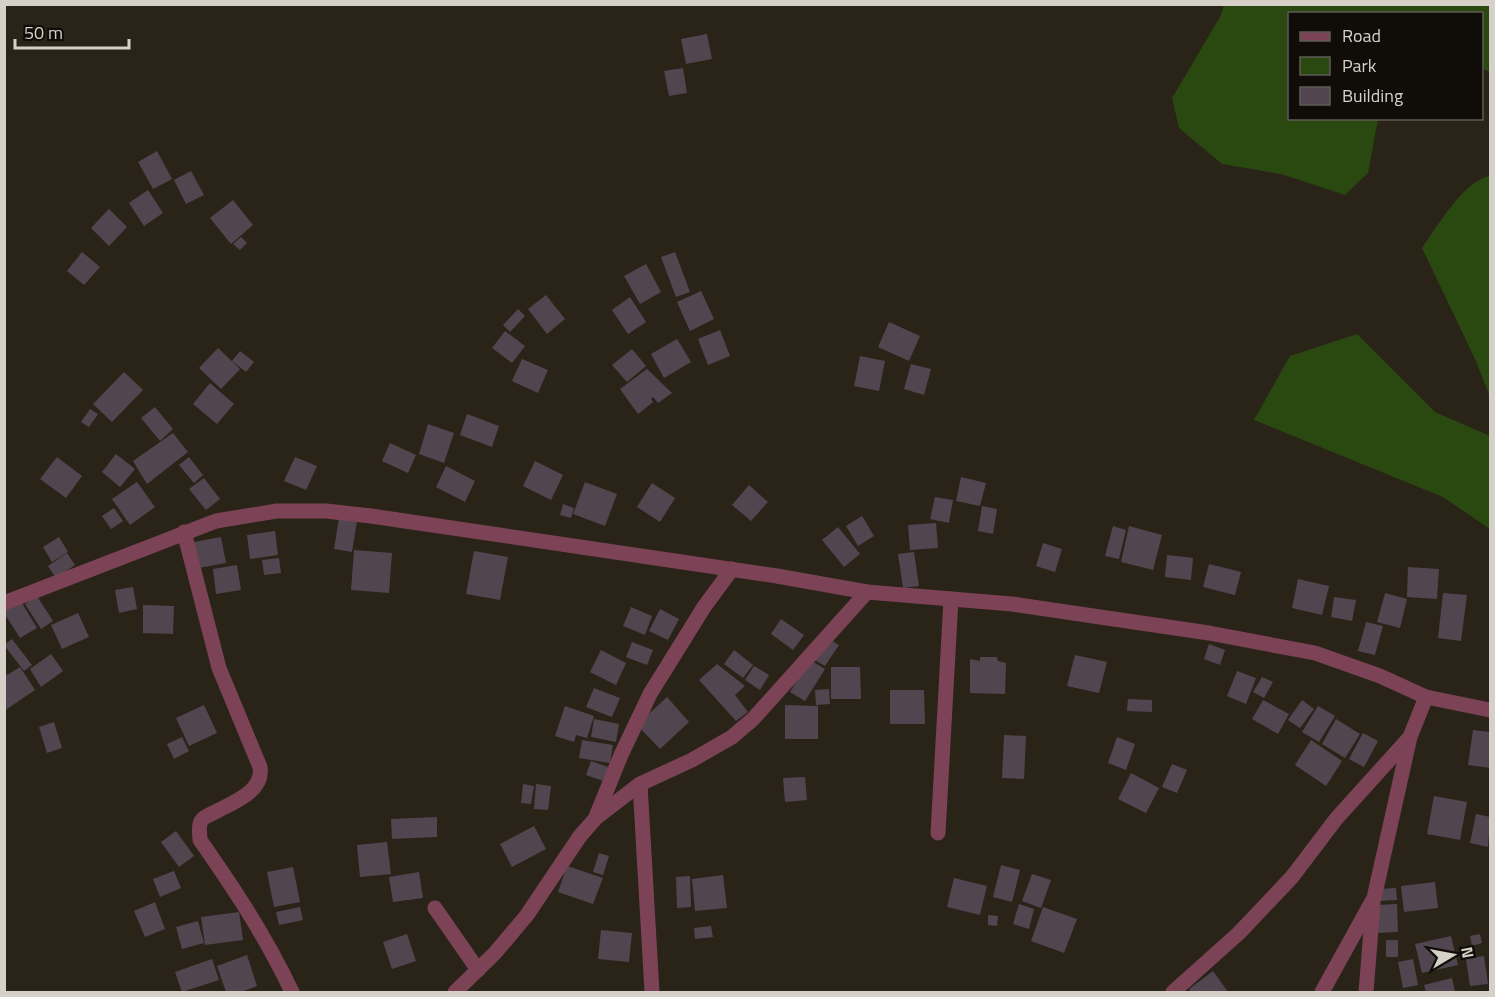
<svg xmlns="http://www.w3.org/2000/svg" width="1495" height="997" font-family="'Titillium Web',sans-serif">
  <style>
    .green { fill: #294911 }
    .building { fill: #514650 }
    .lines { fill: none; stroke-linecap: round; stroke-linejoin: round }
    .minor { stroke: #7b4355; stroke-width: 15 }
  </style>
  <rect width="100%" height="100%" fill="#2a2318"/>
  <g class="green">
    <polygon points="1478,4 1490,6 1490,72 1482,68 1482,14 1290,14 1290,118 1378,119 1368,173 1345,195 1281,174 1222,164 1179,128 1172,98 1220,17 1224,5"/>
    <path d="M1490,176V397L1475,359L1422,248C1436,228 1465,179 1490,176Z"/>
    <polygon points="1357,334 1435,412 1490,436 1490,529 1443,497 1254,420 1290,356"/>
  </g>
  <g class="building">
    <polygon points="707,34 712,59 686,64 681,39"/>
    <polygon points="683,68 687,93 669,96 664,71"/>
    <polygon points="157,151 172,179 153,189 138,162"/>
    <polygon points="191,171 204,195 186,204 174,180"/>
    <polygon points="148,190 163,213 144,226 129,203"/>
    <polygon points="233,200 253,225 231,244 210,218"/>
    <polygon points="109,209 127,227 109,246 91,228"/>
    <polygon points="241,237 247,243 240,250 233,244"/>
    <polygon points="82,252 100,267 84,285 67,271"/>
    <polygon points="675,252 690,292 676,297 661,257"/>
    <polygon points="646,264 661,292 640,304 624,276"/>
    <polygon points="701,291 714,319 690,331 677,302"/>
    <polygon points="546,295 565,319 547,334 528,309"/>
    <polygon points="630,297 646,322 628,334 612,310"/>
    <polygon points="518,309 525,316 510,332 503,325"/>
    <polygon points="889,322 920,336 909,361 878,347"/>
    <polygon points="720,330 730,356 708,365 698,339"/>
    <polygon points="505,331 525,346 512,363 492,348"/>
    <polygon points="677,339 691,362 664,378 651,354"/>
    <polygon points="218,348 240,369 221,389 199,368"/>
    <polygon points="632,349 646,366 627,382 612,365"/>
    <polygon points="240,351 254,362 246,372 232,361"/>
    <polygon points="860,356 885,361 879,391 854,386"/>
    <polygon points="522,359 548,370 538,393 512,381"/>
    <polygon points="911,364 931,369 924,395 904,389"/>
    <polygon points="647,369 672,393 658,403 653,397 651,399 653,402 638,414 620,389"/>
    <polygon points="124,372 143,390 112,422 93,404"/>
    <polygon points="210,383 234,404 217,424 193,404"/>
    <polygon points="155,407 173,429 160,441 141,418"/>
    <polygon points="90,409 98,414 89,427 81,422"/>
    <polygon points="467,414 499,426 492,447 460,435"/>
    <polygon points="428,424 454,433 444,463 419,454"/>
    <polygon points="173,433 188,452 147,484 133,461"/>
    <polygon points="390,443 416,455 408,473 382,461"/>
    <polygon points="116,454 135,469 120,487 102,472"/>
    <polygon points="57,457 82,476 66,498 40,479"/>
    <polygon points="189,457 203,475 194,483 179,465"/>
    <polygon points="295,457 317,466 306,490 284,481"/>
    <polygon points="535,461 563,475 551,500 523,486"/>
    <polygon points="446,466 475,481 465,502 436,487"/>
    <polygon points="961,477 986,483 980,506 956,501"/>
    <polygon points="204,478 220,499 206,510 189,489"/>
    <polygon points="137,482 155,507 130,525 112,499"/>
    <polygon points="585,482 617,494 605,526 573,514"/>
    <polygon points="652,483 675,498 660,522 637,507"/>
    <polygon points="749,485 768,502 751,521 732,505"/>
    <polygon points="935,497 953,500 949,523 930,519"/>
    <polygon points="563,504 574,508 571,518 560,515"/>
    <polygon points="982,506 997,509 993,534 978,531"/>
    <polygon points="114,508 123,521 111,529 102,516"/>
    <polygon points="862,516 874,536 858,546 846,526"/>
    <polygon points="339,518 357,521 352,552 334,549"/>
    <polygon points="936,523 938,548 910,550 908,525"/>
    <polygon points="1113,526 1126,530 1119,559 1105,556"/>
    <polygon points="1129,526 1162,535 1153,570 1121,562"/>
    <polygon points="838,527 860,554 844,567 822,540"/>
    <polygon points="275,531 278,555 250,559 247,535"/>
    <polygon points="59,537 68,552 52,562 43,547"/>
    <polygon points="221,537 226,563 199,568 194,542"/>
    <polygon points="1043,543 1062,549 1055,572 1036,566"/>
    <polygon points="354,550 392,553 389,593 351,590"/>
    <polygon points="474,551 508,557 500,600 466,594"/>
    <polygon points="914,552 919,586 903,588 898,554"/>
    <polygon points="67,553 75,565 56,578 48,566"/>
    <polygon points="1167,555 1193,558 1191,580 1165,577"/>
    <polygon points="279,558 281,573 264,575 262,560"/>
    <polygon points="1209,564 1241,572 1235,595 1203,587"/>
    <polygon points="237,565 241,590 216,594 213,569"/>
    <polygon points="1408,567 1439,569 1437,599 1407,597"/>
    <polygon points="1298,579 1329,586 1322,615 1292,608"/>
    <polygon points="133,587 137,609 119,613 115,590"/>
    <polygon points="1385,593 1407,599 1400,628 1377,622"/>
    <polygon points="1443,593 1467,595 1461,641 1438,638"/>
    <polygon points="37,596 53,621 41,629 25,604"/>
    <polygon points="1334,597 1356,600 1352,621 1331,617"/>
    <polygon points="20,600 37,628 20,638 4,613 4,610"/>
    <polygon points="143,605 174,606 173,634 143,633"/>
    <polygon points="631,607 652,616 645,635 623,626"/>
    <polygon points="660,609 679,619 668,640 649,631"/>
    <polygon points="78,613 89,637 62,649 51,625"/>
    <polygon points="781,619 804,635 793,650 771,634"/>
    <polygon points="1366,622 1383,626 1375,655 1358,651"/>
    <polygon points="12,639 32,665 24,671 4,645"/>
    <polygon points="829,639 839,645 825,666 815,660"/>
    <polygon points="632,642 653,650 647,665 626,657"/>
    <polygon points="1209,644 1225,650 1220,665 1204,659"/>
    <polygon points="601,650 626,663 616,685 590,672"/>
    <polygon points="734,650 753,665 743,678 724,664"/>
    <polygon points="51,654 63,671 41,687 30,669"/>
    <polygon points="1075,655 1107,662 1099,693 1067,686"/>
    <polygon points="980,657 997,657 998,661 1006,663 1005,694 970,693 970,659 980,661"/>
    <polygon points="810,660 825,669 805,701 790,692"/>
    <polygon points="717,664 745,686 735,695 748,712 736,721 699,680"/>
    <polygon points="754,666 769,675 760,690 745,680"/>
    <polygon points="20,667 35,690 4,711 4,671 7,675"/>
    <polygon points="831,667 860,667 861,699 831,699"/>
    <polygon points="1237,671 1256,678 1246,704 1227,696"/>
    <polygon points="1262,677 1273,682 1264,698 1253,692"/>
    <polygon points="594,688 620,698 612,717 586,707"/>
    <polygon points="829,689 830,704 816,705 815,690"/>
    <polygon points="890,690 924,690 925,724 890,724"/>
    <polygon points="667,697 689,722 660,749 637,725"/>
    <polygon points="1128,699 1152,700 1152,712 1127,711"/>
    <polygon points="1263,700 1289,714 1278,734 1252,719"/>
    <polygon points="1302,700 1314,709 1300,728 1288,720"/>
    <polygon points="204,705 217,733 189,746 176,718"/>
    <polygon points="785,705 818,706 818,739 785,739"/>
    <polygon points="565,706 594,716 587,738 576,735 574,742 555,736"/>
    <polygon points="1318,706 1335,716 1319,742 1302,732"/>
    <polygon points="594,719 619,724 616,742 591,737"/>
    <polygon points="1336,719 1360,734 1345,758 1322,744"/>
    <polygon points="54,722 62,748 47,753 39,727"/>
    <polygon points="1473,730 1490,732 1490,768 1468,765"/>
    <polygon points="1363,733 1378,741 1364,767 1349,759"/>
    <polygon points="1004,735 1026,736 1024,779 1002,778"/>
    <polygon points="182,737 189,751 174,759 167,744"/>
    <polygon points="1117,737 1135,744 1126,770 1108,763"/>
    <polygon points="582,740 613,745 610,763 579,758"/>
    <polygon points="1311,740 1342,761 1326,786 1295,765"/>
    <polygon points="591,761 611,768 606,782 586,775"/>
    <polygon points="1172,764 1187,770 1177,793 1162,787"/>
    <polygon points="1131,773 1159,788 1146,813 1118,799"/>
    <polygon points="805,777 807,800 785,802 783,778"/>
    <polygon points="523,784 534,786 531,804 521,803"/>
    <polygon points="536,784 551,786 548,810 534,809"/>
    <polygon points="1434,796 1467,802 1460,840 1427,834"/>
    <polygon points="1476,814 1490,817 1488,847 1470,843"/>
    <polygon points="437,817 437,837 392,839 391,819"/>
    <polygon points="534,826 546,849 512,867 500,844"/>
    <polygon points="176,831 194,856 179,867 161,842"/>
    <polygon points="387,842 391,874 360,877 357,845"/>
    <polygon points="599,853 609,856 603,875 593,872"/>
    <polygon points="1001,865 1020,870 1012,902 993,897"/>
    <polygon points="567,866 603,878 593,904 558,892"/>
    <polygon points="293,867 300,902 274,907 267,872"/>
    <polygon points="174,871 181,888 160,897 153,879"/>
    <polygon points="419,872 423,898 393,902 389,877"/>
    <polygon points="1032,874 1051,880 1041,908 1022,901"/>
    <polygon points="723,875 727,908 695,911 692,879"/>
    <polygon points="690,876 691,907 677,908 676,877"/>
    <polygon points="954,878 987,886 980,915 947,907"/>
    <polygon points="1435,882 1438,908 1404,912 1401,886"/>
    <polygon points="1396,888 1397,900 1379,901 1379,889"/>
    <polygon points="155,902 165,929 145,937 134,911"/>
    <polygon points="1019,904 1034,909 1029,929 1013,924"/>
    <polygon points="1397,904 1398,932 1377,933 1376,905"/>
    <polygon points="300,907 303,920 279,925 276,912"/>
    <polygon points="1043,907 1077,919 1064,953 1031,941"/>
    <polygon points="239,912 243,940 205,945 201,917"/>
    <polygon points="988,915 998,916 997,926 988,925"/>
    <polygon points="198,921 204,943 182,949 176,927"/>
    <polygon points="711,926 713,937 695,939 694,928"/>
    <polygon points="601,930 632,933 629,962 598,959"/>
    <polygon points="407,934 416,961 392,969 383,942"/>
    <polygon points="1480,934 1482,943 1472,946 1470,936"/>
    <polygon points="1451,936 1458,965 1422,973 1415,944"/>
    <rect x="1386" y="940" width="12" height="17"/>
    <polygon points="247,955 257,986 241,992 226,992 217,966"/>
    <polygon points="1484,956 1488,984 1470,986 1466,959"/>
    <polygon points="212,959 219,980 182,992 175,972"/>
    <polygon points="1413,959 1418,985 1403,988 1398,962"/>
    <polygon points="1213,971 1228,992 1191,992 1189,989"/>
    <polygon points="1452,978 1455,992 1426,992 1424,985"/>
  </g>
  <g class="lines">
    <g class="minor">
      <path d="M184,532L219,668L260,767C264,791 234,802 217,811C212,814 204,816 201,821C198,827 200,833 200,840C235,890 266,937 292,992"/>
      <polyline points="4,603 216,521 277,511 326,511 371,516 777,576 867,592 1012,604 1209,633 1315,653 1380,676 1426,697 1490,710"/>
      <polyline points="640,784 652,992"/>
      <polyline points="597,817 640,784 692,760 732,737 753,719 867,592"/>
      <polyline points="938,833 951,599"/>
      <polyline points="435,908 478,970"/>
      <polyline points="455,992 495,953 527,915 580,836 595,819 621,755 650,694 704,607 732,569"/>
      <polyline points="1173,992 1239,933 1292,877 1336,819 1410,737"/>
      <polyline points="1322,992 1374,898 1410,737 1426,697"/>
      <polyline points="1366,992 1373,904"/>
    </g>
  </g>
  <rect width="1495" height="997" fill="none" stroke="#d5d1c9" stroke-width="12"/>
  <rect x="1288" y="12" width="195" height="108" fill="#100d08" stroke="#5f5b55" stroke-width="1.5"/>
  <rect x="1300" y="32" width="30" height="9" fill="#7b4355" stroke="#5f5b55" stroke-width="1.5"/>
  <text x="1342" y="42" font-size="18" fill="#d5d1c9">Road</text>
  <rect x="1300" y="57" width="30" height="18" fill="#294911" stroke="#5f5b55" stroke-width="1.5"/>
  <text x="1342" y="72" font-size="18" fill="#d5d1c9">Park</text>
  <rect x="1300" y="87" width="30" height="18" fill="#514650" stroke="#5f5b55" stroke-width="1.5"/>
  <text x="1342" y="102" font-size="18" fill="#d5d1c9">Building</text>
  <g transform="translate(1453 955) rotate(80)" stroke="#100d08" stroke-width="4.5" paint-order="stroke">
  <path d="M0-4.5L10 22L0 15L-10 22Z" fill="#d5d1c9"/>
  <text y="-9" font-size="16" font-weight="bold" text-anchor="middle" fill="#d5d1c9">N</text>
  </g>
  <path d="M15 39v9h114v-9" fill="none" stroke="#d5d1c9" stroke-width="3"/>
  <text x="24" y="39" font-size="18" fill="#d5d1c9" stroke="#100d08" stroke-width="4.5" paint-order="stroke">50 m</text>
</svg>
